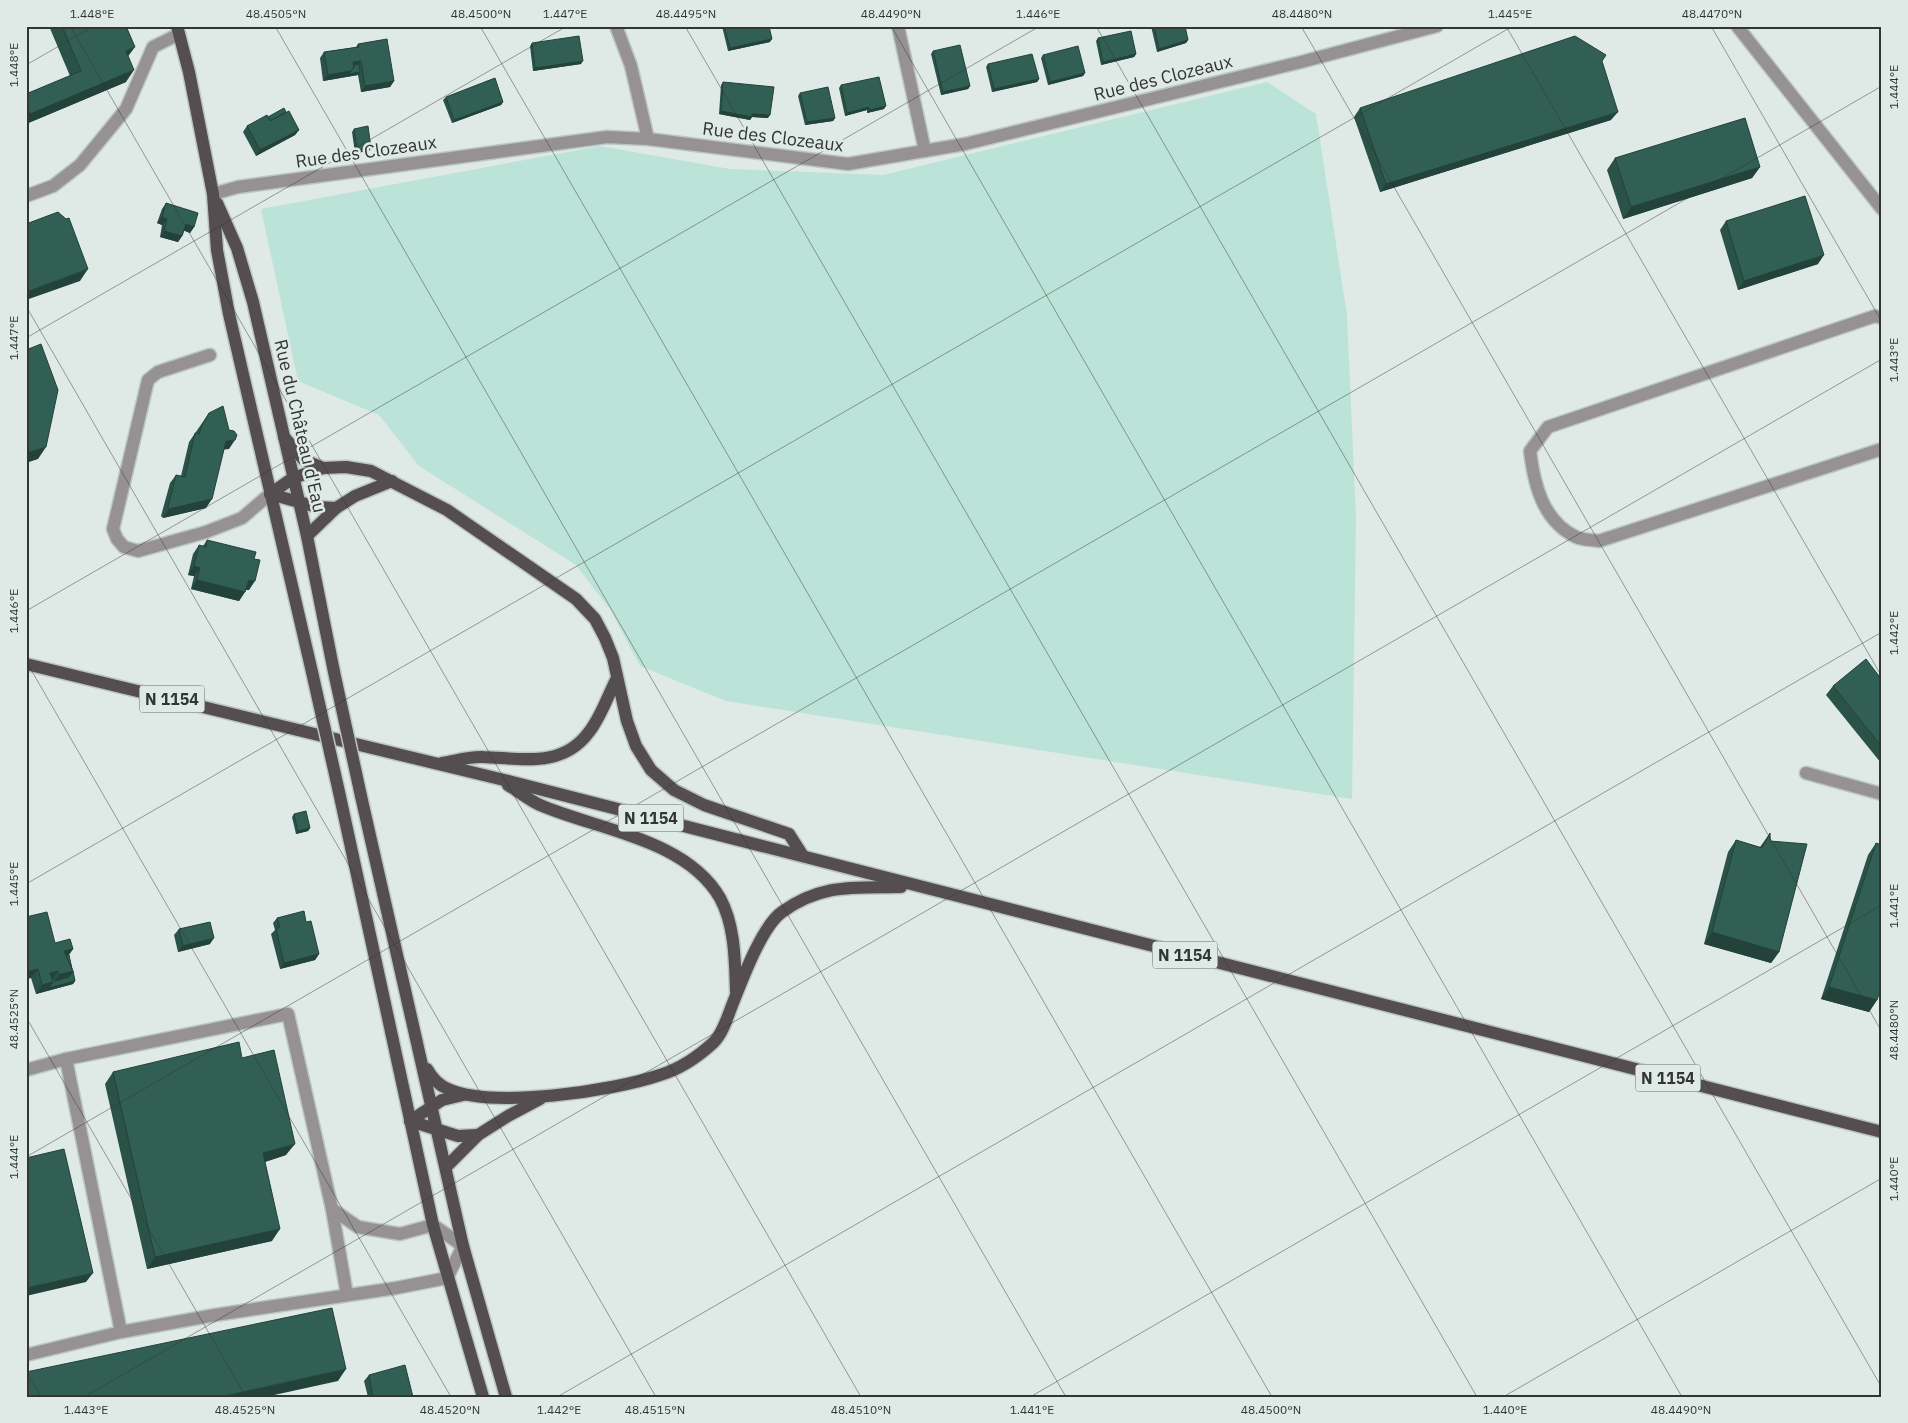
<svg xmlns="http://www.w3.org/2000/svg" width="1908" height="1423" font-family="'IBM Plex Sans',sans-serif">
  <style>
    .green { fill: #bce3d7 }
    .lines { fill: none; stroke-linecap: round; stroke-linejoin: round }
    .minor-casing { stroke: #bcc5c2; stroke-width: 15 }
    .major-casing { stroke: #bcc5c2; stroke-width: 15 }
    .minor { stroke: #969294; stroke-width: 12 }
    .major { stroke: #544e51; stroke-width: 12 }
    .major-bridge-casing { stroke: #bcc5c2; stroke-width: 15; stroke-linecap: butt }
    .major-bridge { stroke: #544e51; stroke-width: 12 }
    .wall { fill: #2a5247 }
    .shaded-wall { fill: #22423a }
    .building { fill: #315f53; stroke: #22423a }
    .ticks { fill: none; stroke: #313534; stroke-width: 1; stroke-opacity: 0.45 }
    .labels { text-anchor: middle; stroke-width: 5; stroke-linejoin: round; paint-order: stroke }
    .shield { fill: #dfe9e6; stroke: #656b69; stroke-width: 1 }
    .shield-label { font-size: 16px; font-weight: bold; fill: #313534 }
    .street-label { font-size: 18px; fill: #313534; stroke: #dfe9e6 }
    .neatline { fill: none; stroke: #313534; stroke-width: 2 }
    .ticks-label { font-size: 12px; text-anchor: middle; fill: #313534 }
  </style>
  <rect width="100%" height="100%" fill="#dfe9e6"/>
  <polygon class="green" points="1267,82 1316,114 1347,315 1356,519 1352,799 726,701 640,666 611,611 576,565 419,466 379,415 298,381 261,209 600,146 730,169 883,175"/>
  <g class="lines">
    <defs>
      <g id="minor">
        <polyline points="616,26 631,66 648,139"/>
        <polyline points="898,26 925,151"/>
        <polyline points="1737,26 1882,209"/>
        <polyline points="213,194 238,187 607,137 648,139 848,164 965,144 1301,62 1437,26"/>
        <polyline points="26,196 53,186 80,165 126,109 153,47 179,34"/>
        <path d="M1882,318L1875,316L1548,427L1530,451C1534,485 1543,521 1576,537C1582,540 1592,540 1599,541L1882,449"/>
        <polyline points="210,355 158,372 148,380 113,529 117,539 124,547 138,551 206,532 242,518 270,494"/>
        <polyline points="1806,773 1882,794"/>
        <polygon points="288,1014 332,1209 358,1227 400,1234 433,1225 463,1246 447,1278 396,1288 215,1315 121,1332 66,1059"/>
        <polyline points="26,1070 66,1059"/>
        <polyline points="332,1209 347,1295"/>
        <polyline points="26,1355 121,1332"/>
      </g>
      <g id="major">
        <polyline points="177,26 189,72 213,194 217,250 229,314 312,672"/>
        <polyline points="217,203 237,248 253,302 307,536 334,672"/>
        <polyline points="284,437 304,460 323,468 346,467 371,471 447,510 576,599 595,619 605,638 613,658 627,721 636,746 651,770 674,790 704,805 789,834 803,856"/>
        <polyline points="270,494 317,507 336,508"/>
        <polyline points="270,494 293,478 323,468"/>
        <polyline points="307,536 336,508 355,496 392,481"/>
        <polyline points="26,664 500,779 1882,1132"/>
        <path d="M442,763C455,761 470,756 483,757C520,758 562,769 589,732C601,717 608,695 617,678"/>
        <path d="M508,785C518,791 529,800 540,805C598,830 686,839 720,898C735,925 735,961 736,991"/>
        <polyline points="339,792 433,1225 483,1397"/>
        <polyline points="361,796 463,1246 506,1397"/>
        <path d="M427,1069C432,1078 438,1085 448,1089C493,1109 613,1091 660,1075C680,1069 699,1056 714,1042C722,1034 727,1019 731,1008C741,983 761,927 782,912C822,883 855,888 901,887"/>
        <polyline points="410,1121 458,1136 478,1135"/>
        <polyline points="410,1121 442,1100 463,1095"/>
        <polyline points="446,1167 478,1135 508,1116 540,1099"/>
      </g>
    </defs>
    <use href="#minor" class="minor-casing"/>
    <use href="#major" class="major-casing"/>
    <use href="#minor" class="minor"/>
    <use href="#major" class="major"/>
    <defs>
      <g id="major-bridge">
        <polyline points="312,672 339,792"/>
        <polyline points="334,672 361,796"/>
      </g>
    </defs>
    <use href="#major-bridge" class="major-bridge-casing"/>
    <use href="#major-bridge" class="major-bridge"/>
  </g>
  <g class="wall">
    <polygon points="49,26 126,26 128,56 126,82 26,124 26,94 70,76"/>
    <polygon points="722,26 769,26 770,42 728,51"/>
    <polygon points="1151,26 1185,26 1188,40 1186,43 1157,52"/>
    <polygon points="1098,38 1136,54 1134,57 1101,65 1096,41"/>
    <polygon points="532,43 581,64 533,71 530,46"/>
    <polygon points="358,44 394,81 390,87 361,92 358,75 323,81 320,58 324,52 356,47"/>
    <polygon points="933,51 970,86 968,89 941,95 931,54"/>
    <polygon points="1043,55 1085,73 1083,76 1048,85 1041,58"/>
    <polygon points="988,64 1039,79 1037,82 992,92 986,67"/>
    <polygon points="723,82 768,118 752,117 750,120 719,114 721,85"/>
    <polygon points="841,85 884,109 867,113 867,110 845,116 839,88"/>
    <polygon points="800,93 835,118 833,121 805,125 798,96"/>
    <polygon points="446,97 503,102 501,105 452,123 443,100"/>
    <polygon points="1360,108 1611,120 1380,192 1354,117"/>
    <polygon points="286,112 299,130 295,135 256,156 243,132 247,126 268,117"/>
    <polygon points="354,129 371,148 369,151 355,153 352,132"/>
    <polygon points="1615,158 1760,167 1752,178 1623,219 1607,170"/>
    <polygon points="166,203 194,227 190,233 184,230 182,236 178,242 160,237 162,225 157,223 162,209"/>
    <polygon points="1726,221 1818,264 1738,290 1720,230"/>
    <polygon points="209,413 229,449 224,449 206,508 163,518 161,516 170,483 176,475 181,476 189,442"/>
    <polygon points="207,540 254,559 249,590 246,590 239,601 191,589 194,576 188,575 193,554 199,545 203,546"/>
    <polygon points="1882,680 1882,763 1881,763 1826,695 1833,686"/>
    <polygon points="294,814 310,828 308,831 296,834 292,817"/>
    <polygon points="1770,833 1779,952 1771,963 1704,944 1728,852 1736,840 1760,847"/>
    <polygon points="1876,843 1877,1000 1869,1012 1821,999 1868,855"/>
    <polygon points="26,917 55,943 73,949 69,955 75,981 73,984 36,994 31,978 26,979"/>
    <polygon points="277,918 306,922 319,954 315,960 280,969 271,934 275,930 273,923"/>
    <polygon points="179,929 210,944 178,952 174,935"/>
    <polygon points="242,1058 286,1155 265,1162 272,1241 147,1269 105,1084 113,1072"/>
    <polygon points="369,1375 413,1397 368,1397 364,1381"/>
  </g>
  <g class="shaded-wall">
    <polygon points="1219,26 1227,26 1217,29"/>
    <polygon points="1235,26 1242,26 1241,28 1233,29"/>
    <polygon points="772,39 770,42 728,51 730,48"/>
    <polygon points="1188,40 1186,43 1157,52 1159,49"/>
    <polygon points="135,47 126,59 126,51"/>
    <polygon points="1136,54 1134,57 1101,65 1103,62"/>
    <polygon points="361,61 357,67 352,68 353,62"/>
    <polygon points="583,61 581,64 533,71 535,68"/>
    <polygon points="134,70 126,82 26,124 26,120 30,114"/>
    <polygon points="351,71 360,72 358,75 323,81 328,75"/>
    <polygon points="1085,73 1083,76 1048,85 1050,82"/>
    <polygon points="1039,79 1037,82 992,92 994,89"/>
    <polygon points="394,81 390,87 361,92 365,86"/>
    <polygon points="970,86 968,89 941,95 943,92"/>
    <polygon points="503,102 501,105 452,123 454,120"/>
    <polygon points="886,106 884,109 867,113 869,110"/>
    <polygon points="869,107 867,110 845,116 847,113"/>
    <polygon points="721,111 770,115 768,118 752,117 750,120 719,114"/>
    <polygon points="1618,112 1611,120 1380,192 1386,184"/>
    <polygon points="835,118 833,121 805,125 807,122"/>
    <polygon points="299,130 295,135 256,156 260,150"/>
    <polygon points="371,148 369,151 355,153 357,150"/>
    <polygon points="1760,167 1752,178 1623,219 1631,207"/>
    <polygon points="162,217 167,219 162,225 157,223"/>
    <polygon points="186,224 194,227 190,233 182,230"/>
    <polygon points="164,231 182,236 178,242 160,237"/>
    <polygon points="1824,255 1818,264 1738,290 1744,281"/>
    <polygon points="88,269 80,281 26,300 26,292"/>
    <polygon points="235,440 229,449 220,450 226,441"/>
    <polygon points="46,447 38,459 26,463 26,453"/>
    <polygon points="212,499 206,508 163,518 169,509"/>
    <polygon points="194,566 200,568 194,576 188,575"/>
    <polygon points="197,580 245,592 239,601 191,589"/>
    <polygon points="249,580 255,581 249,590 242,589"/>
    <polygon points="310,828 308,831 296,834 298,831"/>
    <polygon points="1712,932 1779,952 1771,963 1704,944"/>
    <polygon points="214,938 210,944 178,952 183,946"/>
    <polygon points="73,949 66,958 64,951"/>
    <polygon points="319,954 315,960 280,969 284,963"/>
    <polygon points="38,969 31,978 26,979 26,972"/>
    <polygon points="58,971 52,980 50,973"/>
    <polygon points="73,971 67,980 53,984 59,975"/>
    <polygon points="75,981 73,984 36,994 42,985 53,982"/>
    <polygon points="1829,987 1877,1000 1869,1012 1821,999"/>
    <polygon points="295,1144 286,1155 255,1165 263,1153"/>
    <polygon points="280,1229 272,1241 147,1269 155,1257"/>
    <polygon points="93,1273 86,1282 26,1296 26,1288"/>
    <polygon points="346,1369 338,1381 265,1397 220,1397"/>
  </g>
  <g class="building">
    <polygon points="62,26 126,26 135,47 126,51 134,70 30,114 26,105 26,94 81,71"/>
    <polygon points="724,26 769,26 772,39 730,48"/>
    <polygon points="1154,26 1185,26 1188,40 1159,49"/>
    <polygon points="1131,31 1136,54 1103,62 1098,38"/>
    <polygon points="579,36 583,61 535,68 532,43"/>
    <polygon points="1575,36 1606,55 1602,61 1618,112 1386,184 1360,108"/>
    <polygon points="387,39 394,81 365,86 361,61 353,62 354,67 351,71 328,75 324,52 359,47 358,44"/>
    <polygon points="960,45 970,86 943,92 933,51"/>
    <polygon points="1078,46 1085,73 1050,82 1043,55"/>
    <polygon points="1032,54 1039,79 994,89 988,64"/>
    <polygon points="359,64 360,72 349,74 354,67 354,65"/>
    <polygon points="879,77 886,106 869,110 869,107 847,113 841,85"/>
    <polygon points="495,78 503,102 454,120 446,97"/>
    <polygon points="723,82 774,87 770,115 752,114 752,117 721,111"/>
    <polygon points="828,87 835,118 807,122 800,93"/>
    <polygon points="284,108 286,112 270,121 268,117"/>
    <polygon points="289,111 299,130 260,150 247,126 267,115 270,121"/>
    <polygon points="1745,118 1760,167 1631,207 1615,158"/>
    <polygon points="368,126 371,148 357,150 354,129"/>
    <polygon points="1805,196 1824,255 1744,281 1726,221"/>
    <polygon points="166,203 198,213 194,227 186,224 182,236 164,231 167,219 162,217"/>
    <polygon points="58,212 66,219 69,218 88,269 26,292 26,224"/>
    <polygon points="41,344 58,390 46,447 26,453 26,350"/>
    <polygon points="223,406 229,430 234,431 237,435 235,440 226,441 212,499 169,509 168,507 176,475 185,477 195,433 199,434 202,425 209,413"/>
    <polygon points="207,540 256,552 254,559 260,560 255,581 249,580 245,592 197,580 200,568 194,566 199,545 206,547"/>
    <polygon points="1866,659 1882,680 1882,747 1833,686"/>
    <polygon points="306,811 310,828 298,831 294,814"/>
    <polygon points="1770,833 1770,841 1807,844 1779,952 1712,932 1736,840 1762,848"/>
    <polygon points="1876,843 1882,845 1882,985 1877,1000 1829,987"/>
    <polygon points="304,911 306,922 311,921 319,954 284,963 276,929 280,927 277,918"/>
    <polygon points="47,912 55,943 70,939 73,949 64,951 73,971 59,975 58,971 50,973 53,982 42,985 38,969 26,972 26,917"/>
    <polygon points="210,922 214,938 183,946 179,929"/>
    <polygon points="66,955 69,955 72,969"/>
    <polygon points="73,971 75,981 49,988 53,982 52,978 54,977 55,981 69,977"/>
    <polygon points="239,1042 242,1058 274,1050 295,1144 263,1153 280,1229 155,1257 113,1072"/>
    <polygon points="64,1149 93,1273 26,1288 26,1158"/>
    <polygon points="332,1308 346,1369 220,1397 26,1397 26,1372"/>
    <polygon points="405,1365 413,1397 373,1397 369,1375"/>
  </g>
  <path class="ticks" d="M70,26L861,1397M275,26L1066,1397M480,26L1272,1397M685,26L1477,1397M891,26L1682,1397M1096,26L1882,1388M1301,26L1882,1032M1506,26L1882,677M1711,26L1882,322M26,65L94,26M26,306L656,1397M26,338L567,26M26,611L1040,26M26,661L451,1397M26,884L1513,26M26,1017L246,1397M26,1157L1882,86M26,1372L41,1397M84,1397L1882,359M557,1397L1882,632M1030,1397L1882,905M1503,1397L1882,1178"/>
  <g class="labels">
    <g class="shield">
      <rect x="139.5" y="685.5" width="65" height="27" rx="4"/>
      <rect x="618.5" y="804.5" width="65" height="27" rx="4"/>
      <rect x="1152.5" y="941.5" width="65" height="27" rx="4"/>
      <rect x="1635.5" y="1064.5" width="65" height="27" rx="4"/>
    </g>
    <g class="shield-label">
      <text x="172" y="705">N 1154</text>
      <text x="651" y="824">N 1154</text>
      <text x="1185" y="961">N 1154</text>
      <text x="1668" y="1084">N 1154</text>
    </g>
    <g class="street-label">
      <text transform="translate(1163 78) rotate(-14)" y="6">Rue des Clozeaux</text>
      <text transform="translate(773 137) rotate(7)" y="6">Rue des Clozeaux</text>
      <text transform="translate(366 152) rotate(-8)" y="6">Rue des Clozeaux</text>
      <text transform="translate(300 426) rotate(77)" y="6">Rue du Château d'Eau</text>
    </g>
  </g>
  <rect width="1908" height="1423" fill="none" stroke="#dfe9e6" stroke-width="55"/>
  <rect x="28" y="28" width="1852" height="1368" class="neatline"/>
  <g class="ticks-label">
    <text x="92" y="18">1.448°E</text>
    <text x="276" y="18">48.4505°N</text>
    <text x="481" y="18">48.4500°N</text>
    <text x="565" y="18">1.447°E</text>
    <text x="686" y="18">48.4495°N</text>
    <text x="891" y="18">48.4490°N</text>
    <text x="1038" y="18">1.446°E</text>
    <text x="1302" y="18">48.4480°N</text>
    <text x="1510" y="18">1.445°E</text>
    <text x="1712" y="18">48.4470°N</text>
    <text transform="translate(14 65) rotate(-90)" y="4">1.448°E</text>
    <text transform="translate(1894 87) rotate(-90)" y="4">1.444°E</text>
    <text transform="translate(14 338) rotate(-90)" y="4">1.447°E</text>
    <text transform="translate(1894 360) rotate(-90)" y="4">1.443°E</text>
    <text transform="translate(14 611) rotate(-90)" y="4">1.446°E</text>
    <text transform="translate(1894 633) rotate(-90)" y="4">1.442°E</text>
    <text transform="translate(14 884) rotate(-90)" y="4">1.445°E</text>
    <text transform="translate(1894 906) rotate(-90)" y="4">1.441°E</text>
    <text transform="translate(14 1019) rotate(-90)" y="4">48.4525°N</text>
    <text transform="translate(1894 1030) rotate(-90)" y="4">48.4480°N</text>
    <text transform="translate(14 1157) rotate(-90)" y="4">1.444°E</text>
    <text transform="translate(1894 1179) rotate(-90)" y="4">1.440°E</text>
    <text x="86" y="1414">1.443°E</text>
    <text x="245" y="1414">48.4525°N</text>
    <text x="450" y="1414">48.4520°N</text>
    <text x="559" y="1414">1.442°E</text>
    <text x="655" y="1414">48.4515°N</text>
    <text x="861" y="1414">48.4510°N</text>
    <text x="1032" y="1414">1.441°E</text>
    <text x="1271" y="1414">48.4500°N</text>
    <text x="1505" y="1414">1.440°E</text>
    <text x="1681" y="1414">48.4490°N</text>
  </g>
</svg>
